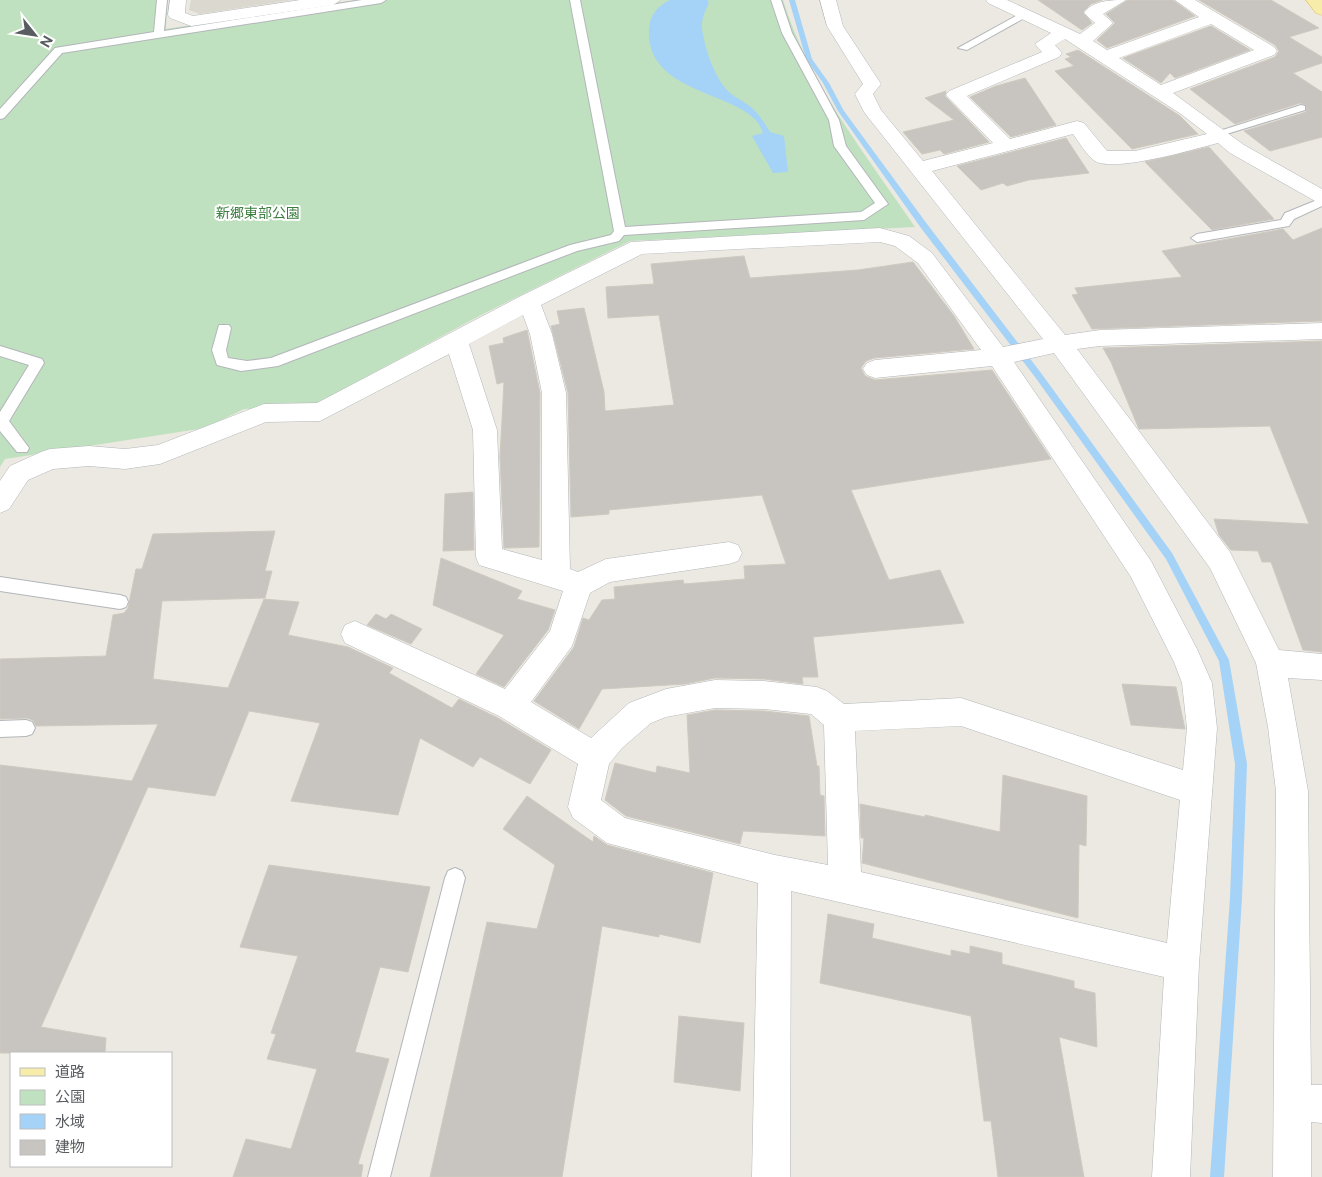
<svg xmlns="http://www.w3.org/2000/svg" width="1322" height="1177" font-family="'Public Sans','Noto Sans JP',sans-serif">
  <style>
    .education { fill: #dbd8cf }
    .green { fill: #bfe1bf }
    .water { fill: #a5d2f7 }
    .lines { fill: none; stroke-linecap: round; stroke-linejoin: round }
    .stream { fill: #a5d2f7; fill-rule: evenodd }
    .building { fill: #c8c5c0; stroke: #cfcac0 }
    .lane-casing { stroke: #b3b6ba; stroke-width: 2 }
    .street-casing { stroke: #b3b6ba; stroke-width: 1 }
    .primary-casing { stroke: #e4c160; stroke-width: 1 }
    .lane { fill: #fff; fill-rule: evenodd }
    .street { fill: #fff; fill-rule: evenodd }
    .primary { fill: #f7eca9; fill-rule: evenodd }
    .labels { text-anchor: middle; stroke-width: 4; stroke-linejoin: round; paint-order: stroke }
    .far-park-label { font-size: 14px; fill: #3b7e3f; stroke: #fff }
  </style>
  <rect width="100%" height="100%" fill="#ebe9e1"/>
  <polygon class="education" points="191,0 292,0 200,14 189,10"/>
  <path class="green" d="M0,0H167L166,29L356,0H783C809,84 866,155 915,227L630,241L481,315L312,406L244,409L205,428L5,459L0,467Z"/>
  <path class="water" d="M670,0H707L709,2C706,10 701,19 702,28C704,47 715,79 729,92C734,97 740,99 745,103C757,110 763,121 770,132L784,136L788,172L773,173L752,136L763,133C752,90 645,99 649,29C650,14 658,6 670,0Z"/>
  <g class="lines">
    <polygon class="stream" points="789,0 795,0 812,59 829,83 844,111 927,224 1041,373 1172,553 1229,660 1247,764 1242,898 1224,1177 1210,1177 1230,898 1235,764 1219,661 1166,559 1035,377 921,228 838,111 823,83 806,59"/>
  </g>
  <g class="building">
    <polygon points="1038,0 1102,0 1091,4 1083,12 1092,23 1082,30"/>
    <polygon points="1128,0 1173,0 1195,16 1107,48 1097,40 1115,23 1106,14"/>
    <polygon points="1199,0 1271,0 1319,28 1289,37 1322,57 1322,63 1293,73 1322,92 1322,137 1270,151 1244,131 1306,112 1306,105 1300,103 1235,124 1190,89 1275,57 1279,51 1275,45"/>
    <polygon points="1211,26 1250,50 1175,78 1170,73 1161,83 1123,58"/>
    <polygon points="1078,50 1180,116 1198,134 1132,149 1055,71 1074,66 1065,59 1071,57 1066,54"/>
    <polygon points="1025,78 1056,125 1011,137 970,97 996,86"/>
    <polygon points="946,91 945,96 989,142 944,154 940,150 922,154 903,132 954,120 925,98"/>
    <polygon points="1066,138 1089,173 1029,180 1007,186 1003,183 981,190 957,166"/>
    <polygon points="1209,147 1274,219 1212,230 1145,162"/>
    <polygon points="1322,228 1322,321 1092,329 1072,295 1078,294 1075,288 1182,277 1162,251 1283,229 1293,240"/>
    <polygon points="744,256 750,278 858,270 913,262 954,316 974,349 874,358 866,361 861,368 865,376 875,380 992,370 1051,459 851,490 889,580 940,570 964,623 813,637 818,677 802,677 803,684 764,679 715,678 685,684 602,689 579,729 534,701 574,647 583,618 589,620 602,600 615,599 614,587 683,580 684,584 745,579 744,566 786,564 762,495 609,510 609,514 571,517 568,393 551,326 560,324 557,311 584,308 604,392 605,411 674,405 659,315 608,318 606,287 654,284 651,264"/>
    <polygon points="527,330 540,393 539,547 507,548 504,548 500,457 504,382 497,384 489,346 504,343 503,338"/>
    <polygon points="1322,341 1322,652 1303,650 1271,562 1262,562 1258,551 1231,550 1219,535 1214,519 1309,524 1270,426 1139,429 1111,362 1103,348"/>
    <polygon points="473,492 474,550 443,551 445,494"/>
    <polygon points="275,531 265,571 272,571 265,598 162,601 153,679 228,688 264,599 299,602 288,635 348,647 393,668 389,673 452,708 459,699 498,718 551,750 530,784 480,757 473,767 420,738 398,815 291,801 320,723 249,711 215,796 148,787 41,1027 106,1038 105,1053 0,1053 0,765 132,781 158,724 36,726 33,720 27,718 0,719 0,659 106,656 113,615 124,613 128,608 136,569 142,569 153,534"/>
    <polygon points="441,558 522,591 517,599 555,610 548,630 504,687 476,674 504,635 433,605"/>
    <polygon points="376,614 386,619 391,614 422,629 411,644 367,625"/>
    <polygon points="1122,684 1176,687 1185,729 1131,725"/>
    <polygon points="715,710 764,711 809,716 817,766 819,766 820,795 824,796 825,836 743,831 740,844 626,816 605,800 615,763 656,773 657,766 690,773 687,715"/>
    <polygon points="1003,775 1087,796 1086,846 1079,844 1078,918 862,863 864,838 861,838 860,804 925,817 925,815 1000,832"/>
    <polygon points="527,796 593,842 594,836 607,845 713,873 700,943 659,934 659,937 602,926 562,1177 430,1177 487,922 537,929 555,865 503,829"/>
    <polygon points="269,865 430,887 408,972 380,967 355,1052 389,1059 358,1164 363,1165 361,1177 233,1177 246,1139 291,1149 317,1069 267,1059 276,1034 271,1033 298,956 240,947"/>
    <polygon points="828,914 874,924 872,938 951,956 951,950 970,954 970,946 1002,953 1002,964 1074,981 1074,988 1095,993 1097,1047 1059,1037 1084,1177 998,1177 991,1121 984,1121 971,1016 820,983"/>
    <polygon points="679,1016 744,1023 740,1091 674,1082"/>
  </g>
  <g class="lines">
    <defs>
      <g id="lane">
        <polygon points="157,0 167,0 164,31 362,0 386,0 381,3 62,53 4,118 0,119 0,109 55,48 154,32"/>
        <polygon points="570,0 580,0 625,227 861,212 875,203 834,146 829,120 782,33 771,0 781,0 792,33 839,120 846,146 888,204 864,220 624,235 619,241 577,251 278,366 241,371 217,365 212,350 219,325 229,325 231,328 226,350 228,358 247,361 271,358 570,245 611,235 614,231"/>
        <polygon points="1025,11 1030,14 1028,16 967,50 958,48"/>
        <polygon points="1301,105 1305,106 1305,110 1220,136 1212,136 1210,134"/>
        <polygon points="1322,198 1322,206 1294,219 1289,226 1197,242 1191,238 1197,234 1281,220 1285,213"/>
        <polygon points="0,346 42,359 44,363 9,421 29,448 27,452 17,452 0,431 0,412 29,365 0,356"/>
        <polygon points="0,577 120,595 126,597 128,602 126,607 120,609 0,591"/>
        <polygon points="26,720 32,722 35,728 32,734 26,736 0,737 0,721"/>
        <polygon points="455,868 462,871 465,878 390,1177 368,1177 445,878 448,871"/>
      </g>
      <g id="street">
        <polygon points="170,0 186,0 185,13 193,16 300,0 341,0 333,5 191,26 170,18 168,15"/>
        <path d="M820,0H836L843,26L881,84L873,94L881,110L923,161L993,143L946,95L949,91L1042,52L1035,44L1051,33L988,3L986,0H1007L1080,34L1095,23L1084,13C1093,0 1112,0 1126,0L1103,14L1113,23L1093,41L1107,50L1199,17L1175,0H1195L1274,47L1277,51L1274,55L1173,93L1244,145L1322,189V203L1315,201L1230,153L1218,143C1195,149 1113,173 1095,161C1087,156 1079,142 1073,134L932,171L1065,335L1100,330L1322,323V339L1100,346L1077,349L1230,552L1279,650L1322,654V680L1288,678L1308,791L1311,1085H1322V1123L1311,1122V1177H1273L1276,791L1268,727L1256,663L1210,568L1054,353L1014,362L1151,561L1197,649L1212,683L1217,728L1199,964L1190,1177H1152L1164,977L791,891L790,1177H752L758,883L607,843L573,818L568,807L578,764L499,716L345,643L341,634L345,625L355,621L505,689L550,631L563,591L479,565L476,557L473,430L449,354L320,421L266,422L160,464L125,469L89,466L53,469L28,480L9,509L0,513V481L10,466L41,452L50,449L89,446L125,449L158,445L264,404L317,403L521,296L631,242L880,228L909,236L932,253L1003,347L1043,339L864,112L855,94L863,84L827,26ZM1211,24L1254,50L1161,85L1119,58ZM1065,39L1181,114L1207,134L1135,151H1107L1084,123L1077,121L1010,139L967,96L1059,57L1062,53L1055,45ZM880,242L895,246L918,263L981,350L875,360L867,363L863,369L867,375L875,378L992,366L1131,577L1174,662L1182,683L1187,728L1183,770L961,698L844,704L827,691L817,687L764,681L715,680L666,689L629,703L591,738L531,702L572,646L590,593L610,582L729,564L738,561L742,553L738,545L729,542L606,559L578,572L570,569L566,393L552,334L541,305L642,254ZM523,315L530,334L542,393V560L502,549L497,430L469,344ZM715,708L764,709L811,714L824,725L828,865L775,855L625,818L601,800L609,764L622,748L651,723L666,717ZM961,726L1180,800L1167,943L861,872L855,731Z"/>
      </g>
      <polygon id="primary" points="1306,0 1322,0 1322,15 1316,13"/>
    </defs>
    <use href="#lane" class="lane-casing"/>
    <use href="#street" class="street-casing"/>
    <use href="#primary" class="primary-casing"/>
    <use href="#lane" class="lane"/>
    <use href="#street" class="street"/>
    <use href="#primary" class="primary"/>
  </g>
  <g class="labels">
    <g class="far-park-label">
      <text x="258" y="218">新郷東部公園</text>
    </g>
  </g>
  <rect x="10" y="1052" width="162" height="115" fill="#ffffff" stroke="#bdbebf"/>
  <rect x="20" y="1068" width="25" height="8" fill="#f7eca9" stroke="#bdbebf"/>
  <text x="55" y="1077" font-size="15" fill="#595c60">道路</text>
  <rect x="20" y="1090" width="25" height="15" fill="#bfe1bf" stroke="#bdbebf"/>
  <text x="55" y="1102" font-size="15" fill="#595c60">公園</text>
  <rect x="20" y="1114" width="25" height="15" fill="#a5d2f7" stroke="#bdbebf"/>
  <text x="55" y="1127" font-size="15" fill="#595c60">水域</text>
  <rect x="20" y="1140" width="25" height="15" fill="#c8c5c0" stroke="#bdbebf"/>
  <text x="55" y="1152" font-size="15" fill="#595c60">建物</text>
  <g transform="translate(35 35) rotate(120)" stroke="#ffffff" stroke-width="4" paint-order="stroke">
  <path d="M0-4L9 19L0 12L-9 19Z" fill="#595c60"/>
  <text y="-8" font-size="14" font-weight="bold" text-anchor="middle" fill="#595c60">N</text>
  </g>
</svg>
